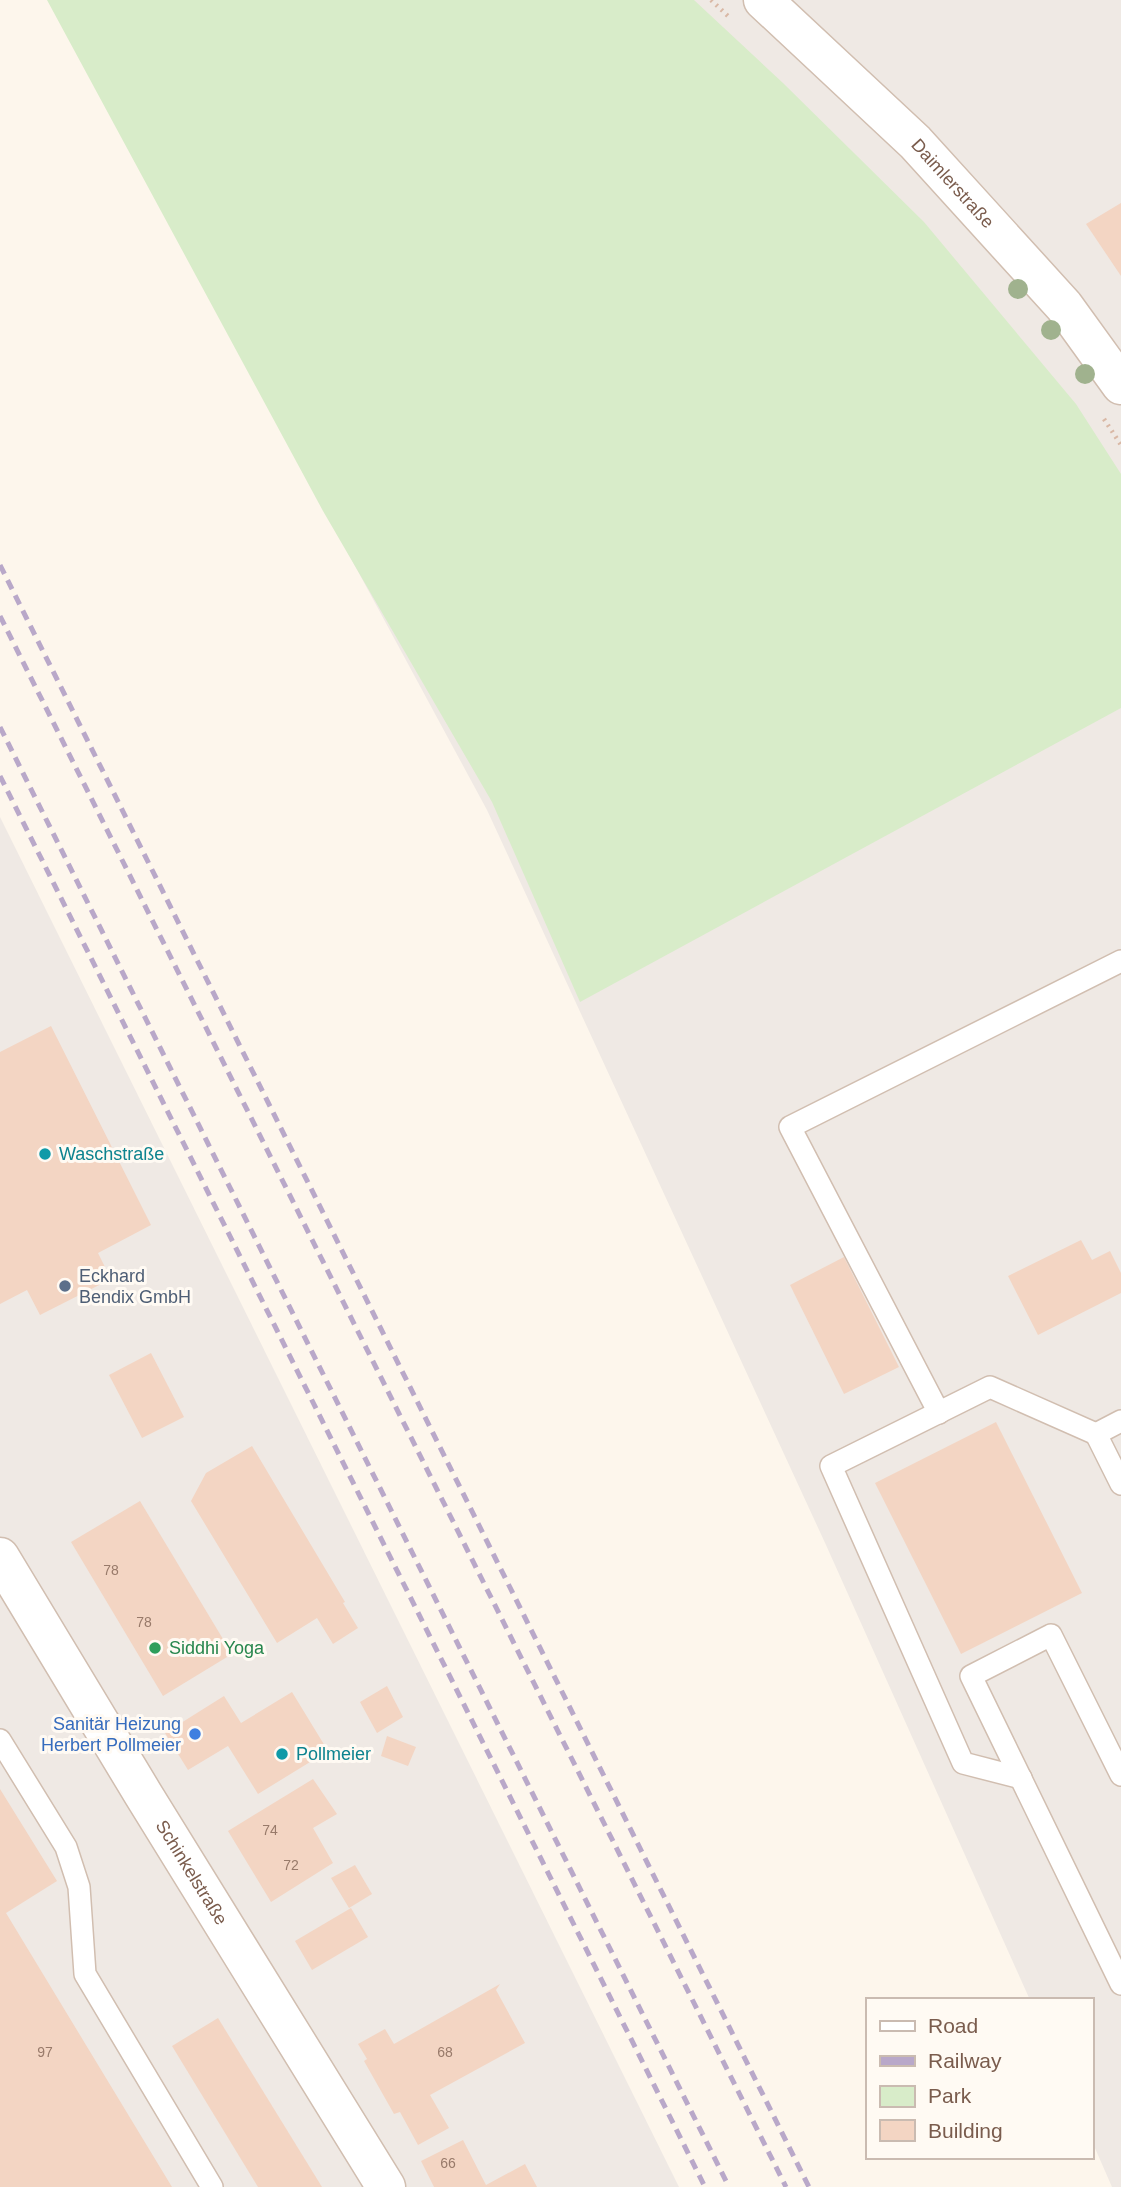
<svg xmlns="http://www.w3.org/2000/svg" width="1121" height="2187" font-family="Helvetica,sans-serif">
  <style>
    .industrial { fill: #efe9e4 }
    .green { fill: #d8ecc9 }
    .building { fill: #f3d5c3 }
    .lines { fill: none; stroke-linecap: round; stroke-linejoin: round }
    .service-casing { stroke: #d1beb0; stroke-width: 24 }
    .minor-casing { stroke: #d1beb0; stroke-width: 41 }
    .tertiary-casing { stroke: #d1beb0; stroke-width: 41 }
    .path { stroke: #d9b8a5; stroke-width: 4.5; stroke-dasharray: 2 5; stroke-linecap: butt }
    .service { stroke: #fff; stroke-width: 21 }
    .minor { stroke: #fff; stroke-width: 38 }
    .tertiary { stroke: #fff; stroke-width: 38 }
    .rail { stroke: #b9a8c9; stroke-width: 5; stroke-dasharray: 10 7; stroke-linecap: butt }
    .tree { fill: #a0b28e }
    .culture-dot { fill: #0f9aa8; stroke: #fffaf3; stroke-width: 2.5 }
    .service-dot { fill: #5c6f8a; stroke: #fffaf3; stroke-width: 2.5 }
    .leisure-dot { fill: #2e9e5b; stroke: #fffaf3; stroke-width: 2.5 }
    .shop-dot { fill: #3f7fe0; stroke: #fffaf3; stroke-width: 2.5 }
    .labels { text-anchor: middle; stroke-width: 6; stroke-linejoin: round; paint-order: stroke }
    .number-label { font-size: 14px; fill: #987a6a }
    .street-label { font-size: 18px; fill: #7a5c4d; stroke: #fffaf3 }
    .culture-label { font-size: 18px; fill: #0d838f; stroke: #fffaf3; text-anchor: start }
    .service-label { font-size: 18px; fill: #4e5e75; stroke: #fffaf3; text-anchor: start }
    .leisure-label { font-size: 18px; fill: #27864d; stroke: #fffaf3; text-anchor: start }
    .shop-label { font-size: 18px; fill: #366cbe; stroke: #fffaf3; text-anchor: end }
  </style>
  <rect width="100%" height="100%" fill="#fdf6ec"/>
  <g class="industrial">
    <polygon points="49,0 1121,0 1121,2187 1112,2187 1091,2139 1091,2000 1030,2000 826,1545 487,810"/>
    <polygon points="0,817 679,2187 0,2187"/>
  </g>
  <polygon class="green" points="47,0 694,0 783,83 924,222 1076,404 1121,474 1121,708 580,1002 492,802 323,511"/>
  <g class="building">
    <polygon points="1121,203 1121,276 1086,224"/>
    <polygon points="51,1026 151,1225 98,1253 111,1279 40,1315 27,1290 0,1304 0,1052"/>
    <polygon points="1081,1240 1092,1260 1110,1251 1121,1273 1121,1293 1038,1335 1008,1276"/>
    <polygon points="844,1257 899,1367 844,1394 790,1285"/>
    <polygon points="151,1353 184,1417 142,1438 109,1375"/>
    <polygon points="996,1422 1082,1593 961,1654 875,1483"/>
    <polygon points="252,1446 345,1602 343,1603 358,1628 333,1644 317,1618 277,1643 191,1501 206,1473"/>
    <polygon points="140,1501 232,1654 163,1696 71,1542"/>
    <polygon points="387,1686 403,1717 377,1733 360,1702"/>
    <polygon points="292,1692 328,1751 258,1794 228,1746 188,1770 165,1733 224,1696 241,1723"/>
    <polygon points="387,1736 416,1747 408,1766 381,1756"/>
    <polygon points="313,1779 337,1814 313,1828 333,1863 271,1902 228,1831"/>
    <polygon points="0,1789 57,1881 6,1913 172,2187 0,2187"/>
    <polygon points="355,1865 372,1894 349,1908 331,1878"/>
    <polygon points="351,1908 368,1937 312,1970 295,1941"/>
    <polygon points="500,1984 496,1990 525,2043 430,2095 449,2128 418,2145 400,2112 394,2114 364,2061 367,2059 358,2044 385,2029 394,2044"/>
    <polygon points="218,2018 322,2187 258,2187 172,2046"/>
    <polygon points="463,2140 486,2185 525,2164 537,2187 434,2187 421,2161"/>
  </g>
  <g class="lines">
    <defs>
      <g id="service">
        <polyline points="939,1413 790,1127 1121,961"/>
        <polyline points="1121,1421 1096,1434 1121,1484"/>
        <polyline points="0,1740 66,1847 79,1887 85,1974 212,2187"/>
        <polyline points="1121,1775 1051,1635 971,1676 1121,1984"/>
        <polyline points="1021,1778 963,1763 831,1466 990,1387 1096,1434"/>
      </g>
      <g id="minor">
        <path id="s1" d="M763,0L915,142L1064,306L1121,385"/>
      </g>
      <g id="tertiary">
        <path id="s2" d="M0,1557L143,1794L386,2187"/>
      </g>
    </defs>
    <use href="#service" class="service-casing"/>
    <use href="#minor" class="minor-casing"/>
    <use href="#tertiary" class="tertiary-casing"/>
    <g class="path">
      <polyline points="711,0 729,17"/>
      <polyline points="1104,419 1121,445"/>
    </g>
    <use href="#service" class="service"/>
    <use href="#minor" class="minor"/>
    <use href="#tertiary" class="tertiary"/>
    <g class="rail">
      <polyline points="0,565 809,2187"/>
      <polyline points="0,616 786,2187"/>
      <polyline points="0,727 729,2187"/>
      <polyline points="0,776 705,2187"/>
    </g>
  </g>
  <g class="tree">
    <circle cx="1018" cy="289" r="10"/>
    <circle cx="1051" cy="330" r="10"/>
    <circle cx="1085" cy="374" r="10"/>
  </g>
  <g class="culture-dot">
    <circle cx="45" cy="1154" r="7"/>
    <circle cx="282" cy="1754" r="7"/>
  </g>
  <circle class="service-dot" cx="65" cy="1286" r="7"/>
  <circle class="leisure-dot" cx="155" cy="1648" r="7"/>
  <circle class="shop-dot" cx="195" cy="1734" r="7"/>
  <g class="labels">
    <g class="number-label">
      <text x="111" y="1575">78</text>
      <text x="144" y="1627">78</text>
      <text x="270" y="1835">74</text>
      <text x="291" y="1870">72</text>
      <text x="45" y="2057">97</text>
      <text x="445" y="2057">68</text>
      <text x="448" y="2168">66</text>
    </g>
    <g class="street-label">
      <text dy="6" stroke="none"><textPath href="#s1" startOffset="264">Daimlerstraße</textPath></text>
      <text dy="6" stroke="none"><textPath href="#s2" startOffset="369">Schinkelstraße</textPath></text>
    </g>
    <g class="culture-label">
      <text x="59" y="1160">Waschstraße</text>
      <text x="296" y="1760">Pollmeier</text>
    </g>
    <g class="service-label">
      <text x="79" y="1282">Eckhard<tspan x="79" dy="21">Bendix GmbH</tspan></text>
    </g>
    <g class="leisure-label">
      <text x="169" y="1654">Siddhi Yoga</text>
    </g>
    <g class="shop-label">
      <text x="181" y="1730">Sanitär Heizung<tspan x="181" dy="21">Herbert Pollmeier</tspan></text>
    </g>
  </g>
  <rect x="866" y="1998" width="228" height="161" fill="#fffaf3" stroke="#cabbb1" stroke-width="2"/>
  <rect x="880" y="2021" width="35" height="10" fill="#ffffff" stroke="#cabbb1" stroke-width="2"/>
  <text x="928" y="2033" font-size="21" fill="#7a5c4d">Road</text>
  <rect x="880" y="2056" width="35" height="10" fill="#b9a8c9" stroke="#cabbb1" stroke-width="2"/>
  <text x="928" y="2068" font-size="21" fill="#7a5c4d">Railway</text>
  <rect x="880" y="2086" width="35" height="21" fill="#d8ecc9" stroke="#cabbb1" stroke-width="2"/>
  <text x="928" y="2103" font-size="21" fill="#7a5c4d">Park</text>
  <rect x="880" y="2120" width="35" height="21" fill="#f3d5c3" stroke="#cabbb1" stroke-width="2"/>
  <text x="928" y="2138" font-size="21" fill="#7a5c4d">Building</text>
</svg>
